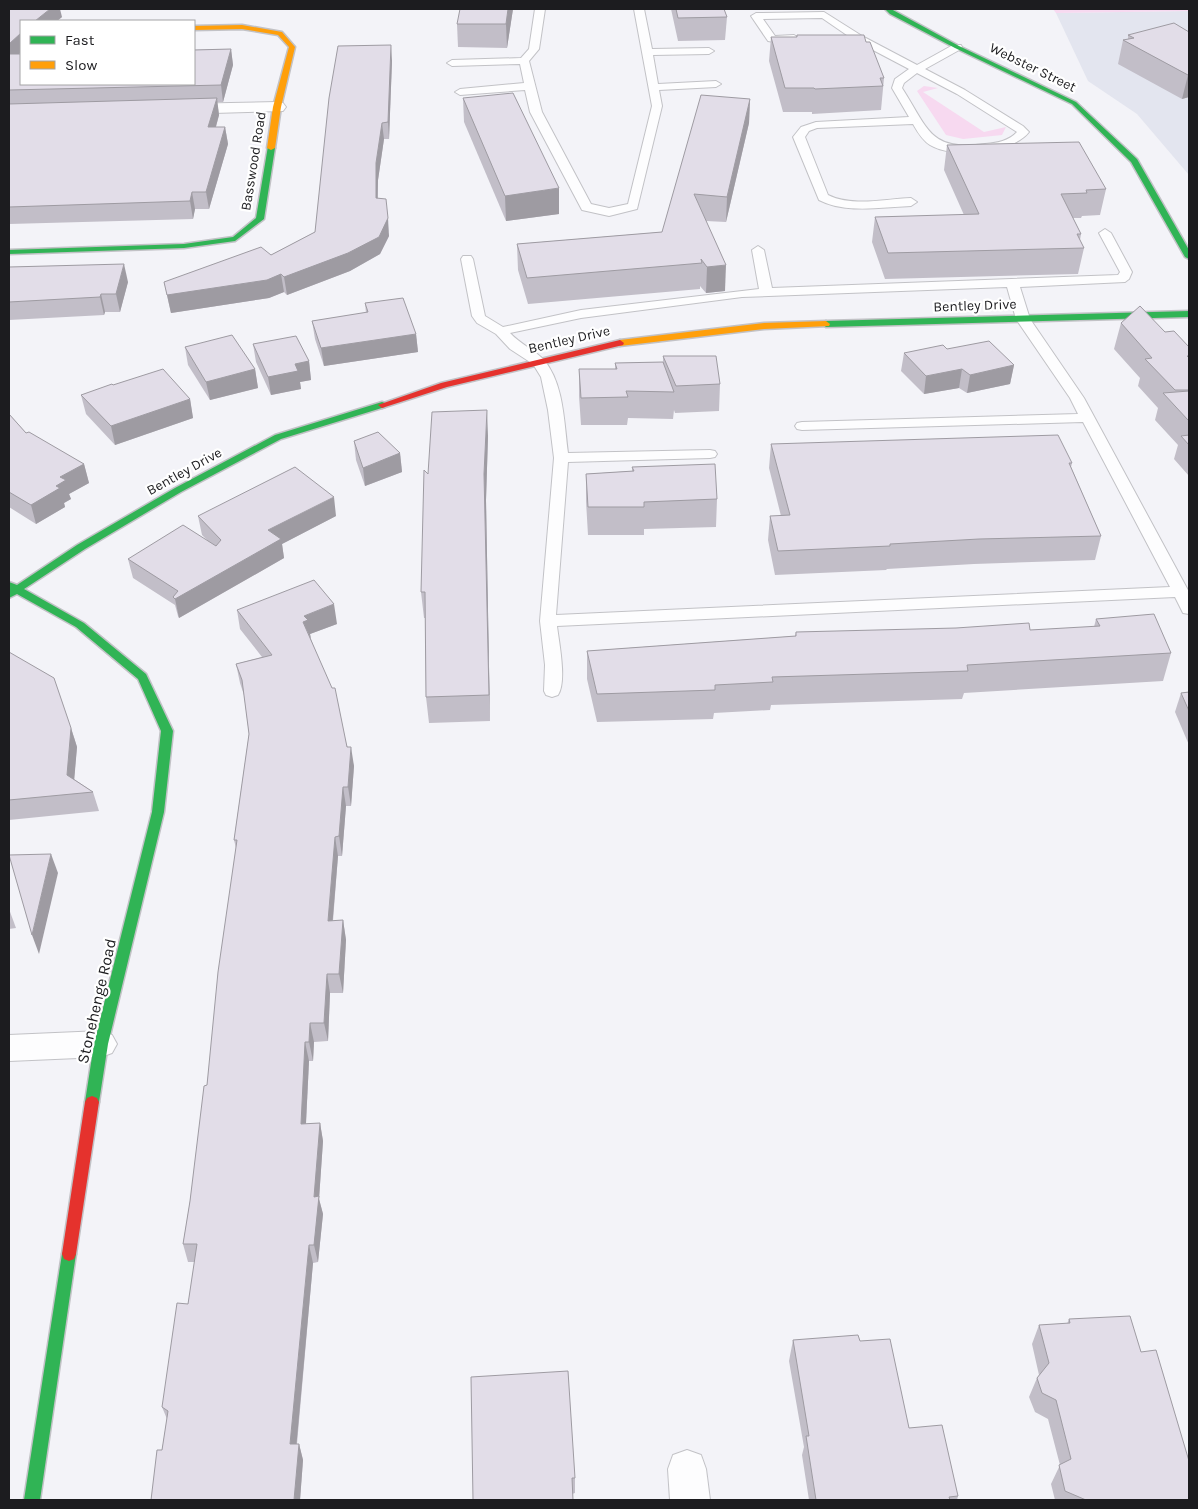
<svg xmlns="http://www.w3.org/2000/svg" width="1198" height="1509" font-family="Karla,sans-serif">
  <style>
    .built { fill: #e3e5ef }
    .green { fill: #f7d9f0 }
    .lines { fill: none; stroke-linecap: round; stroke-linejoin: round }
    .lane-casing { stroke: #c2c2c6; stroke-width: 2 }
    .street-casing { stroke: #c2c2c6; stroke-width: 2 }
    .fast-casing { stroke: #c2c2c6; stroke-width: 3 }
    .slow-casing { stroke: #c2c2c6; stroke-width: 3 }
    .jam-casing { stroke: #c2c2c6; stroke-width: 3 }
    .lane { fill: #fdfdfe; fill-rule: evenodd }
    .street { fill: #fdfdfe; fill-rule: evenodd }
    .fast { fill: #30b455; fill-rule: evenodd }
    .slow { fill: #ff9f0a; fill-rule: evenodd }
    .jam { fill: #e5322d; fill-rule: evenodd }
    .wall { fill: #c2bec8 }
    .shaded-wall { fill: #9e9ba2 }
    .building { fill: #e2dde8; stroke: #9e9ba2 }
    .labels { text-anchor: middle; stroke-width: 4.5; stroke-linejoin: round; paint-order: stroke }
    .far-street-label { font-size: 14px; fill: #1c1c1f; stroke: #fff }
    .street-label { font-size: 16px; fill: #1c1c1f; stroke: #fff }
  </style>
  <rect width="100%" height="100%" fill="#f3f3f8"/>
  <polygon class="built" points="1189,11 1189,175 1137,114 1088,81 1056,13"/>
  <g class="green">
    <polygon points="1053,9 1189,9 1189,11 1056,13"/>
    <polygon points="924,86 938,88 923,92 984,132 1006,127 1002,135 963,139 946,135 917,91"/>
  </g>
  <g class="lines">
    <defs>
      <g id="lane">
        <polygon points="535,9 545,9 539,49 529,61 542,112 591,204 609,208 628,204 652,106 634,9 644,9 652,49 709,48 714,51 709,54 653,55 658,84 716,81 721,84 716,87 659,90 662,106 637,209 609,216 582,210 530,112 525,90 460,95 455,92 460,89 524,83 520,64 452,66 447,63 452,60 521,58 529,49"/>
        <path d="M824,12L862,36L917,65L953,45H961L962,47L961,49L925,69L965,90L1023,126L1029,132C1012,154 953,159 930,145C922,140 917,131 913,124L817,128L809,131L805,137L828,195C852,207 885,199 911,198L917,202L911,206C881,207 846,214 819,200L793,137L801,127L816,122L909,117L892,88L895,79L909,69L854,40L822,18L763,19L775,36L794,35L799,38C792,43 777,43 768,41L751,16L756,13ZM917,73L957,94L1017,132C1009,141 997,143 985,144C929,152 928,128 902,88L904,83Z"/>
        <path d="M1105,229L1111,233L1132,272L1129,279L1125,282L1020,287L1030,319L1084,398L1189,592V614L1183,613L1175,597L557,626C559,643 567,681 558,695L552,697L546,695L544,691L545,665L540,621L554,458L548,410L541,377L533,364L510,349L496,334L477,323L472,316L461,259L463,256H471L473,259L485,316L503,327L581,310L759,289L752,250L758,246L764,250L772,288L1118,275L1120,272L1099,233ZM1007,287L1016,319L1070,398L1078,414L802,422L797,423L795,426L797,429L802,430L1083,422L1170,587L556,615L568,462L710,458L715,457L717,454L715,451L710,450L568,453C564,423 564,384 544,360C536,351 520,344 510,333L581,318L742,297Z"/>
      </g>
      <g id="street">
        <polygon points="277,102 283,103 286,107 283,111 180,114 174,113 171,109 174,105 180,104"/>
        <polygon points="101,1031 112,1035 117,1044 112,1053 101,1057 9,1061 9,1035"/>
        <polygon points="687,1450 701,1455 706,1469 710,1500 670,1500 668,1469 673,1455"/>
      </g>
      <g id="fast">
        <polygon points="885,9 891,9 959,46 1076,102 1137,159 1189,250 1189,259 1185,257 1131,162 1072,104 955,48 890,14"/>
        <polygon points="268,146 275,148 264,219 235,241 184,248 9,254 9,250 184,244 233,237 256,218"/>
        <polygon points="1189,311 1189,317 826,327 822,324 826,321"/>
        <polygon points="382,402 385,403 385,407 281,439 181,492 85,549 24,589 84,623 146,674 173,731 164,812 108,1044 99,1102 97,1106 92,1108 87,1106 85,1102 94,1044 152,812 161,731 138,679 76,627 17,594 9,598 9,582 17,585 77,545 175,488 275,435"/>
        <polygon points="69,1247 74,1249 76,1254 40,1500 24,1500 62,1254 64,1249"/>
      </g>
      <g id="slow">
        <polygon points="242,25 282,32 295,47 281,107 275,148 271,150 267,148 273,107 289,47 278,35 242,29 194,30 194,26"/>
        <polygon points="826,321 830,324 829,326 764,329 620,346 616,343 620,340 764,323"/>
      </g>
      <g id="jam">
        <polygon points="620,340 624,343 623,345 447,387 382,408 378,405 441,383"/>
        <polygon points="92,1096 97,1098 99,1102 76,1254 74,1259 69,1261 64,1259 62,1254 85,1102 87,1098"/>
      </g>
    </defs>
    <use href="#lane" class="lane-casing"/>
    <use href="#street" class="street-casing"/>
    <use href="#fast" class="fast-casing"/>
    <use href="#slow" class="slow-casing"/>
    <use href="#jam" class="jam-casing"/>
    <use href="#lane" class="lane"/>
    <use href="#street" class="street"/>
    <use href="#fast" class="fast"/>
    <use href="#slow" class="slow"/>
    <use href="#jam" class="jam"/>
  </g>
  <g class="wall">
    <polygon points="9,9 62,17 57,21 21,21 21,52 20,54 231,49 233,65 223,102 217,102 219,115 216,127 225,127 228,144 209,209 195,209 193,219 9,224"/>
    <polygon points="513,9 507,48 458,47 457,24"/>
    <polygon points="671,9 724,9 727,17 725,40 678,41"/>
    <polygon points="1189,32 1189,97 1182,99 1118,64 1123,40 1128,39 1128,35"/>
    <polygon points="797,35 866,42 884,78 881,110 812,114 812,112 783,112 769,61 771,37 796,37"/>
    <polygon points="392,61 389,139 384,139 378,180 378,199 389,236 380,254 350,271 287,295 284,292 269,298 171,313 164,282 271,255 315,232"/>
    <polygon points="463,98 559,214 506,221 464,122"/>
    <polygon points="750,99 749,123 726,222 706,221 725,291 706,293 700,286 700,289 528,304 518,270 517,244 662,232"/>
    <polygon points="947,145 1106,189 1100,215 1082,216 1081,218 1073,218 1081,234 1080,240 1084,248 1078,274 885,279 872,242 875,217 964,215 944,170"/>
    <polygon points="9,267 128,282 120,312 105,312 104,315 9,320"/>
    <polygon points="365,303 416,334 418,352 324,366 315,339 312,321 366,313"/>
    <polygon points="1121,323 1165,332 1189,347 1189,476 1174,459 1178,445 1155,420 1158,408 1138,386 1140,378 1114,349"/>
    <polygon points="253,344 309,361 311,380 300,382 301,389 271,395 256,362"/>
    <polygon points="185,347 255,369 258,388 210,400 188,365"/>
    <polygon points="947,349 1014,365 1010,384 967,393 959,388 924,394 901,371 904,353"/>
    <polygon points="663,356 720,384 719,411 675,413 674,410 673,419 628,418 627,425 581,425 579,396 579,369 615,369 615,363 663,362"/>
    <polygon points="113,385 190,399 193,418 115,445 86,414 81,395"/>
    <polygon points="9,414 26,433 84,464 89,483 69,494 71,499 64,503 65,507 36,524 9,507"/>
    <polygon points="488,436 486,500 490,721 429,723 426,697 425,618 424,618 421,592 428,474"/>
    <polygon points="354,441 400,453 402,472 365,486 356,460"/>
    <polygon points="771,444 1072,463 1071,467 1101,536 1095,560 974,564 887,569 886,570 775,575 768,540 770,516 781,516 769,468"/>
    <polygon points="632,467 717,499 716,527 644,529 644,535 588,535 586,501 586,474 632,471"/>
    <polygon points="198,516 336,516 282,544 284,558 179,618 178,616 175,605 133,578 128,559 208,541 202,535"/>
    <polygon points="237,610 337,624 310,634 311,639 354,766 351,806 346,806 342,856 338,856 333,921 343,920 346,940 343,993 330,993 328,1041 314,1042 313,1061 309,1061 306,1124 320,1123 323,1141 319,1199 323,1214 318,1262 313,1263 297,1444 299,1444 303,1460 300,1500 151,1500 162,1450 167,1419 162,1407 188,1304 195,1262 188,1262 183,1244 190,1201 207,1085 236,848 234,840 249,734 244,695 240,683 236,664 262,657 240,629"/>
    <polygon points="1096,619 1171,653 1163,681 964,693 962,699 771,705 770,710 714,713 713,719 597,722 587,679 587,651 795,636 796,632 1030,630 1094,627"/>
    <polygon points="9,652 71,728 77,747 74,779 93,792 99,811 9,820"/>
    <polygon points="1189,692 1189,745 1175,712 1181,693"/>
    <polygon points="9,909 16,928 9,929"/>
    <polygon points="1069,1319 1141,1352 1189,1500 1055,1500 1051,1484 1060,1465 1048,1419 1035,1412 1029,1397 1037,1378 1039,1375 1032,1344 1039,1325 1067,1324"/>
    <polygon points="793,1340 860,1341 909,1428 958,1496 957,1500 809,1500 802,1455 804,1447 789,1361"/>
    <polygon points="471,1377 575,1478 575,1493 572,1494"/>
  </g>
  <g class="shaded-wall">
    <polygon points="50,9 60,9 62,17 57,21 35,21"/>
    <polygon points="508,9 513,9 507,48 506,24"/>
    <polygon points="21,33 21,52 9,63 9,44"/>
    <polygon points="391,45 392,61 389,139 388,122"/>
    <polygon points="231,49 233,65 223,102 221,85"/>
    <polygon points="1189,74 1189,97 1182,99 1188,75"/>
    <polygon points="217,98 219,115 211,144 208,127"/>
    <polygon points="750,99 749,123 726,222 727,197"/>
    <polygon points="382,123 384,139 378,180 377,216 376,198 376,163"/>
    <polygon points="225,127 228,144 209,209 206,192"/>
    <polygon points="559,188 559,214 506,221 505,196"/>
    <polygon points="192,192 195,209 193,219 190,201"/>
    <polygon points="388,218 389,236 380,254 350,271 287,295 284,277"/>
    <polygon points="124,264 128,282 120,312 116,294"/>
    <polygon points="726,265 725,291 706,293 707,267"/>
    <polygon points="281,274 284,292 269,298 171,313 167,295"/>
    <polygon points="101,294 105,312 104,315 100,297"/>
    <polygon points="416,334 418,352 324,366 321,348"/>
    <polygon points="309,361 311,380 300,382 301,389 271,395 268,377 295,364"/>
    <polygon points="1014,365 1010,384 967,393 970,375"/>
    <polygon points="255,369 258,388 210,400 206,382"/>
    <polygon points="962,369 959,388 924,394 926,376"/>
    <polygon points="190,399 193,418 115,445 111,426"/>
    <polygon points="487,410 488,436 486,500 490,721 489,695 484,474"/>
    <polygon points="400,453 402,472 365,486 363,468"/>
    <polygon points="84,464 89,483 69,494 71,499 64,503 65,507 36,524 31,505 56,486 60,477"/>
    <polygon points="334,497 336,516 282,544 284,558 179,618 175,599 268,530"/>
    <polygon points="334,604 337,624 310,634 311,639 303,622 304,616"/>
    <polygon points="71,728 77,747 73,794 67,775"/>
    <polygon points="351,747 354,766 351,806 348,787"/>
    <polygon points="343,787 346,806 342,856 339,836"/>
    <polygon points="335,837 338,856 331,940 328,921"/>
    <polygon points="51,854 58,873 39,954 32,935"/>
    <polygon points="343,920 346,940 343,993 339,974"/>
    <polygon points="327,974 330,993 328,1041 324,1023"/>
    <polygon points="310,1023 314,1042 313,1061 309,1042"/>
    <polygon points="305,1042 309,1061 305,1142 301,1124"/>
    <polygon points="320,1123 323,1141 319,1199 323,1214 318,1262 314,1245 314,1197"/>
    <polygon points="309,1245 313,1263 295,1460 290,1444"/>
    <polygon points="299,1444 303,1460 300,1500 294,1500"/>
  </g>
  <g class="building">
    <polygon points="9,9 50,9 35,21 21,21 21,33 9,44"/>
    <polygon points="460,9 508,9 506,24 457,24"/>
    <polygon points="676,9 724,9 727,17 678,18"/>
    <polygon points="1174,23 1189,32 1189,74 1188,75 1123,40 1134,38 1128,35"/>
    <polygon points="797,35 864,35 866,42 870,42 884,78 880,78 883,86 815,89 814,88 785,88 771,37 797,37"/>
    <polygon points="391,45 388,122 382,123 376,163 376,198 386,199 388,218 379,237 348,253 284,277 281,274 267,280 167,295 164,282 261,247 271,255 315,232 329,98 338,46"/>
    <polygon points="231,49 221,85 9,90 9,54 21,54 21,84 194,84 194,50"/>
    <polygon points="513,93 559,188 505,196 463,98"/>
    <polygon points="701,95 750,99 727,197 694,194 726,265 707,267 701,259 702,263 527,278 517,244 662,232"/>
    <polygon points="217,98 208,127 225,127 206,192 192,192 190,201 9,207 9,104"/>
    <polygon points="1079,142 1106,189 1086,190 1087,193 1061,194 1081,234 1077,234 1084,248 888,253 875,217 979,214 947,145"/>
    <polygon points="124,264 116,294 101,294 100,297 9,302 9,267"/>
    <polygon points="403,298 416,334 321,348 312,321 368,312 365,303"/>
    <polygon points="1140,306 1165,332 1174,331 1189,347 1189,356 1187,356 1189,358 1189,390 1175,390 1145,359 1152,358 1121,323"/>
    <polygon points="232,335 255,369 206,382 185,347"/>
    <polygon points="296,336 309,361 295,364 298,371 268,377 253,344"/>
    <polygon points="989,341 1014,365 970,375 962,369 926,376 904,353 943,345 947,349"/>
    <polygon points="663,356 716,356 720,384 676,386"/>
    <polygon points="663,362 674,392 626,391 628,397 581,398 579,369 617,369 615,363"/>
    <polygon points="163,369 190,399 111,426 81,395 112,384 113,385"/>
    <polygon points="1189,391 1189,420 1188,420 1163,393"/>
    <polygon points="487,410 484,474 489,695 426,697 425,592 421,592 424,470 428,474 432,412"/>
    <polygon points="9,414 26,433 29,432 84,464 60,477 66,480 56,486 60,488 31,505 9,492"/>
    <polygon points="378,432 400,453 363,468 354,441"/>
    <polygon points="1058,435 1072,463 1069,463 1101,536 979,539 890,544 890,546 778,551 770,516 790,515 771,444"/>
    <polygon points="1189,435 1189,445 1181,436"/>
    <polygon points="715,464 717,499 644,502 644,507 588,507 586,474 634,471 632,467"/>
    <polygon points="295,467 334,497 268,530 281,539 175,599 173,597 178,591 128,559 183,525 216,546 221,540 198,516"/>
    <polygon points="314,580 334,604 304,616 308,620 303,622 332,688 335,688 347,747 351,747 348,787 343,787 339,836 335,837 328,921 343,920 339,974 327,974 324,1023 310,1023 309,1042 305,1042 301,1124 320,1123 314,1197 319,1196 314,1245 309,1245 290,1444 299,1444 294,1500 151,1500 157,1450 162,1450 168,1411 162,1407 177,1303 188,1304 197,1244 183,1244 190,1201 204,1086 207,1085 218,972 237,840 234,840 249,734 242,680 236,664 272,655 237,610"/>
    <polygon points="1154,614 1171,653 967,665 968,671 772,677 773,682 715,685 715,690 597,694 587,651 796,636 796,632 956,628 1029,623 1030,630 1100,626 1096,619"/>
    <polygon points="9,652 54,678 71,728 67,775 93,792 9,800"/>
    <polygon points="1189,692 1189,711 1181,693"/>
    <polygon points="51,854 32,935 9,855"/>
    <polygon points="1130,1316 1141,1352 1156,1350 1189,1461 1189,1500 1086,1500 1065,1491 1059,1465 1071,1459 1056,1400 1042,1393 1037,1378 1049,1363 1039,1325 1070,1323 1069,1319"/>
    <polygon points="858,1335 860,1341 890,1339 909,1428 942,1425 958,1496 949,1497 950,1500 816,1500 806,1436 809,1436 793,1340"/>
    <polygon points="568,1371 575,1478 572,1478 573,1500 473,1500 471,1377"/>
  </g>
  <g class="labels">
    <g class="far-street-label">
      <text transform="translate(1033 67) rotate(26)" y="5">Webster Street</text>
      <text transform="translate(253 161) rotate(-81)" y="5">Basswood Road</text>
      <text transform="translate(975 305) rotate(-2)" y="5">Bentley Drive</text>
      <text transform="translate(569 339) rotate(-13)" y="5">Bentley Drive</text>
      <text transform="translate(184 471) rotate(-29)" y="5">Bentley Drive</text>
    </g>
    <g class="street-label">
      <text transform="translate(96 1001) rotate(-77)" y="6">Stonehenge Road</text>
    </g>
  </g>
  <rect width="1198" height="1509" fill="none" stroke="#1c1c1f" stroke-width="20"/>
  <rect x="20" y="20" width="175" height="65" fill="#ffffff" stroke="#a4a4a5"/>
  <rect x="30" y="36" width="25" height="8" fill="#30b455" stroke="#a4a4a5"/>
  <text x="65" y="45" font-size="15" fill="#1c1c1f">Fast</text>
  <rect x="30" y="61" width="25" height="8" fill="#ff9f0a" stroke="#a4a4a5"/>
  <text x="65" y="70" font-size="15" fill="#1c1c1f">Slow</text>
</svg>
